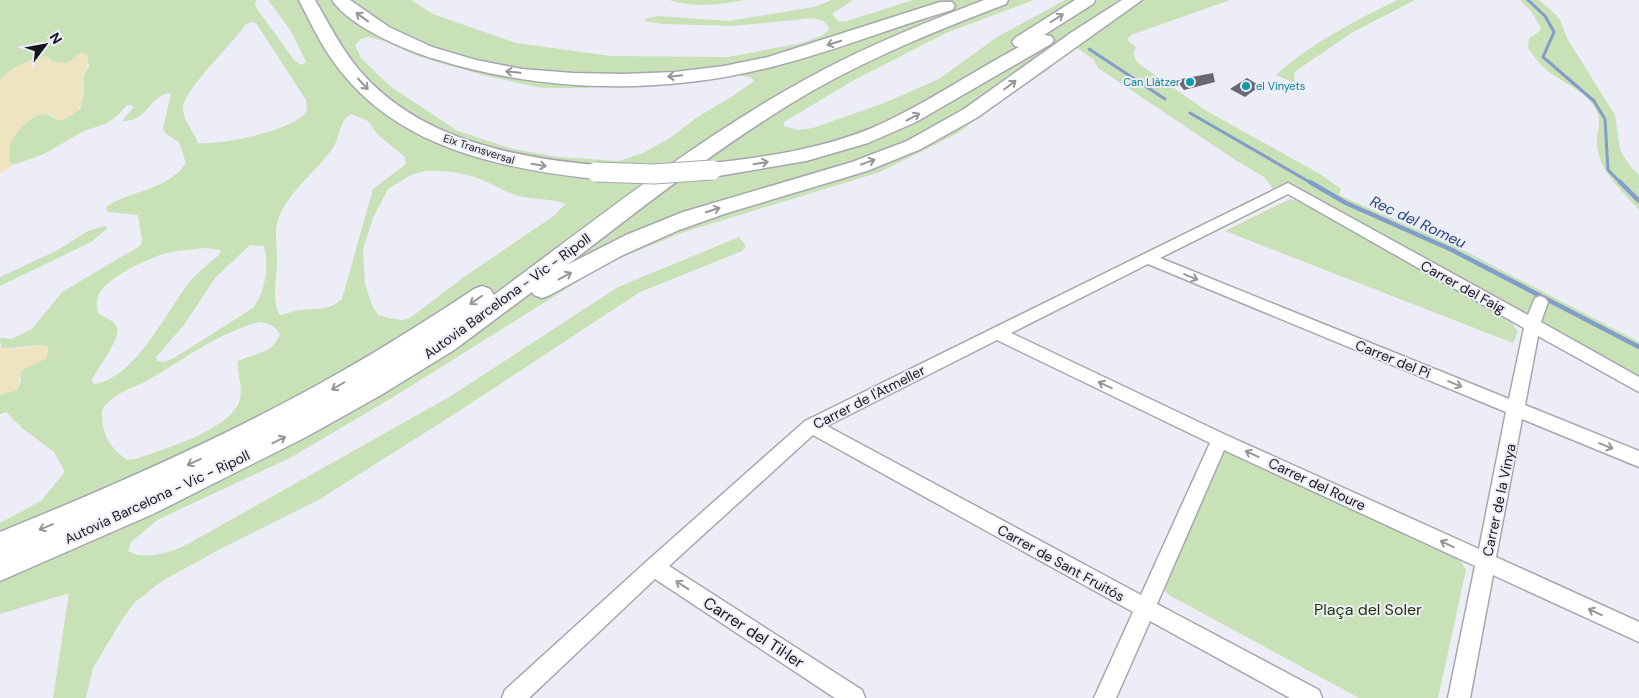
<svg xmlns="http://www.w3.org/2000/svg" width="1639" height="698" font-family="'DM Sans',sans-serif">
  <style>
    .green { fill: #c8e1b7; fill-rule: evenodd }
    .sand { fill: #eee4bf }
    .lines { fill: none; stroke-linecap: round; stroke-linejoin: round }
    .stream-far1 { stroke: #829ec8; stroke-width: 3 }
    .stream { stroke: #829ec8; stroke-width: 4.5 }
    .building { fill: #6a6973 }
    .minor-casing { stroke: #a6a6b0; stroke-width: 3 }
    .highway-casing { stroke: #a6a6b0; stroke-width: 3 }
    .minor { fill: #fff; fill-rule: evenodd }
    .highway { fill: #fff; fill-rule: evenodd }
    .highway-bridge-casing { stroke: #a6a6b0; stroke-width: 21; stroke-linecap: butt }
    .highway-bridge { stroke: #fff; stroke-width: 19 }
    .oneway { stroke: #969698 }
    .culture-dot { fill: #0f9aa8; stroke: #ededf8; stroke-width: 2 }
    .labels { text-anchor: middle; stroke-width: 4; stroke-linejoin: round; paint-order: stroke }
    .far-culture-label { font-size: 11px; fill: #0d838f; stroke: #ededf8; text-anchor: end }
    .far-street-label { font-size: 11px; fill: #16161a; stroke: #ededf8 }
    .street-label { font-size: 14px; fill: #16161a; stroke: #ededf8 }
    .water-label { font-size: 15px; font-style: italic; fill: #23467c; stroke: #ededf8 }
    .near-park-label { font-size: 16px; fill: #1c3402; stroke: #ededf8 }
    .near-street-label { font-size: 16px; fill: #16161a; stroke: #ededf8 }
  </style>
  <rect width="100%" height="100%" fill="#ededf8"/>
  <g class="green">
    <path d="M0,0H256L255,6L294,60L301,65L306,62L291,31L268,0H411L433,14L516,43L611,56L728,57L802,43L821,36L829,30V27L823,21L812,18L734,26L663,24L644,21L647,18L659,16L728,21L814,7L832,0H853L832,14L838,21L844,22L913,0H1034L946,33L854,80L784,122V126L798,130L813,128L884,103L939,79L997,37L1065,0H1230L1131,35L1128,38L1129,42L1136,47C1132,53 1134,58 1138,63L1205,110L1320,174L1341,189L1339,195L1465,251L1639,342V380L1289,184L1275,191L1264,177L1234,159L1098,68L1093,59L1077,48L1067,53L1049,69L998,103L958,133L880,172L681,233L606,264L395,396L290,458L157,520L131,542L128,551C144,561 171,552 186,545L451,396L618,287L739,237L746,246L742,251L640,292L456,413L320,499L222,548L162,581L135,602L123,618L93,668L86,698H53L69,593L0,614V523L41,501L65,472L54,452L22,428L6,412L0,414V395L17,390L21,381L20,373C29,362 48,365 48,347C37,342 15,350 1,348L0,338L12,339L32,329L62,292L140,246L142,241L138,215L109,212L106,210L107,206C133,190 168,190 186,163L179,142L166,134L163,129L171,93C149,94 149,122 122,121L133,108L132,105H127L117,116L107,123L82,132L44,154L13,165L9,162C9,156 9,148 11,142C17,129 41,103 54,119H64L80,109L84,91V75L89,66L87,55L78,54C71,65 59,66 49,59C28,61 15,64 0,80ZM252,22L256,23L306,100L307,111C294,131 222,145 198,143C194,132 185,123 183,111C180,92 234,43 246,24ZM368,37L384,41L417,56L482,75L542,88H588L736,75L751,77L754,81L731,97L696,118L670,138L643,153L619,161L558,157L509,148L458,131L391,87L361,58L355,45L361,39ZM352,114L368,121L378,135L405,157L406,164L373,189L342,299C330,311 317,308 302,310C295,310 289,313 282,315L279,314C272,298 276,281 277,265C278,253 274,233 277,223C286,192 317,172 334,146C340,136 340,118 352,114ZM425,171C445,170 468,173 487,182C498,187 507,193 519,196C534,200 552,198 565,204L555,215L464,277L410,318L402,320L389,318L378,315L372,305L365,284L363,249L373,218L388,189L411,175ZM250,245L264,246C269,266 266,291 253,308L174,358L164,362L157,361L156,357L184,325L215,278ZM206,248L221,250L219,255C210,262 201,270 193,278C168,307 136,380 93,384L92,380C97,368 121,340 117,327C114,320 104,318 98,313C97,307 96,300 99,294C109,276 152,256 171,252C182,250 194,249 206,248ZM260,322C270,324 274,325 280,334C272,355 256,352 238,361C237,374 243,387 240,399C232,430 163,449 136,459L127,460C109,447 101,433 102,410C116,390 131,390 150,379C186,358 218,333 260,322Z"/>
    <path d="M669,0H744C718,5 696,8 669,0Z"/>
    <path d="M1397,0H1415L1353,32L1300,68L1294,73L1295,83L1276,75C1311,43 1355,21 1397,0Z"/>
    <path d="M1520,0H1539L1551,10L1560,20L1568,40L1615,115L1620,150L1630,166L1639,175V210C1623,192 1597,169 1597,143C1596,131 1603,122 1596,110C1587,91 1561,82 1545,69C1539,64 1533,55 1528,48L1529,38L1539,32L1541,28L1530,10Z"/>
    <polygon points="1290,199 1303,203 1512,323 1518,332 1513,343 1225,231"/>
    <polygon points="105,226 108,228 91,242 0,286 0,277 56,251 88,231"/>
    <polygon points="1227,450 1460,560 1466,570 1438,698 1359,698 1169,595 1162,588 1220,451"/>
  </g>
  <g class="sand">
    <path d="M82,52L87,55C90,69 84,68 84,78C84,102 83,113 58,121C55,119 52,115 49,114C34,110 16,131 11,142C9,148 9,156 9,162L13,165L0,174V80C13,66 29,59 48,56L51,61C75,65 65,63 82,52Z"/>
    <polygon points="44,345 48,347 47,358 22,370 17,390 0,395 0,347 12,349"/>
  </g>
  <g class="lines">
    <g class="stream-far1">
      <polyline points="1528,0 1545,16 1554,32 1543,57 1594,101 1605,119 1608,170 1622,184"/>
      <polyline points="1089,49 1165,99"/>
      <polyline points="1190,113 1313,184"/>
    </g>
    <g class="stream">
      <polyline points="1310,182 1346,203 1452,250 1639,347"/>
      <polyline points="1620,182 1639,201"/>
    </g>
  </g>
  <g class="building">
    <polygon points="1213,73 1215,82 1184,90 1176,80"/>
    <polygon points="1247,78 1260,86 1245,97 1230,89"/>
  </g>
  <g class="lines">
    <defs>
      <path id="minor" d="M1288,183L1528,315L1535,298L1540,296L1545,298L1548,302L1541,322L1639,377V392L1538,336L1525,405L1639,451V467L1522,419L1496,557L1639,622V642L1493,575L1470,698H1448L1475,566L1224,450L1157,604L1319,690L1322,698H1290L1150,621L1116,698H1094L1133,612L813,435L669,566L862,690L865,698H835L655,579L529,698H502L505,690L647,561L805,421ZM1288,194L1524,328L1509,399L1160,258ZM1148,264L1506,412L1479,549L1226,435L1011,333ZM997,340L1210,443L1141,595L827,426Z"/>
      <g id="highway">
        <path d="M299,0H315C329,24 342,50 360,71C419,139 511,157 596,165L603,167L606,172L603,177L596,179C507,169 410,151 348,80C327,57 313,28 299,0Z"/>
        <path d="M332,0H350L389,27L432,47L476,60L522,69L573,73L624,74L675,72L724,66L768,57L940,2H952L955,6L952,10C893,27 835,51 775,66C665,95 544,93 435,59C405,50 350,27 332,0Z"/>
        <path d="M984,0H1008L1006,4C940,29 874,56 812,91C726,141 647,204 567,265L626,235L683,212L852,162L907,141L964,109L1072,32L1122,0H1142L978,117L921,149L867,171L727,213L679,230L623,255L550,295L542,298L534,295L532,292L454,350L381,395L306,437L153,514L0,581V532C101,491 202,447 299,395C359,363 417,327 474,289L482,286L490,289L494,295C598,218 707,131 821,71C874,43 929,21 984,0Z"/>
        <path d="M1075,0H1095L1093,4L1044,35L1051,36L1054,40L1051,44L916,122L868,143L806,161L712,177L705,175L702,170L705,165L712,163C766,157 821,149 872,128C923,106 970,73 1019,47L1015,46L1012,42L1015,38Z"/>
      </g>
    </defs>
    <use href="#minor" class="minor-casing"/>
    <use href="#highway" class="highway-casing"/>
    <use href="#minor" class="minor"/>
    <use href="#highway" class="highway"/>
    <defs>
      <polyline id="highway-bridge" points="596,172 654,174 712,170"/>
    </defs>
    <use href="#highway-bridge" class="highway-bridge-casing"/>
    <use href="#highway-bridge" class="highway-bridge"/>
  </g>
  <defs><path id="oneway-shaft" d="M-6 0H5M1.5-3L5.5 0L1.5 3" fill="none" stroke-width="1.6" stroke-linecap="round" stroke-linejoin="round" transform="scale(1.25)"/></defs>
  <g class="oneway">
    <use href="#oneway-shaft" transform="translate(362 17) rotate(-144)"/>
    <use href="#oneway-shaft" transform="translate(1057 18) rotate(-32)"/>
    <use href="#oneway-shaft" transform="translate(834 43) rotate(162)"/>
    <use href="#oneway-shaft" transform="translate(513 72) rotate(-174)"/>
    <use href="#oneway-shaft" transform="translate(675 76) rotate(174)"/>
    <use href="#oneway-shaft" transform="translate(363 84) rotate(47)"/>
    <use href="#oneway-shaft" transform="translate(1010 85) rotate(-37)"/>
    <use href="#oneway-shaft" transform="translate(913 117) rotate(-28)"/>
    <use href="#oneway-shaft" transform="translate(868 162) rotate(-20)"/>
    <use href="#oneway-shaft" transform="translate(761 163) rotate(-10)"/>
    <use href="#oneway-shaft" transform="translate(539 165) rotate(9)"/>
    <use href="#oneway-shaft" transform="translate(713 210) rotate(-18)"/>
    <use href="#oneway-shaft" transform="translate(565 276) rotate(-29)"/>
    <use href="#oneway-shaft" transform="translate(1191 277) rotate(22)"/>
    <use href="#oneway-shaft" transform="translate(476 300) rotate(145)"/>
    <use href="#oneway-shaft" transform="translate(1455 384) rotate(22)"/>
    <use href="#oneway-shaft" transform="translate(1105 385) rotate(-155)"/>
    <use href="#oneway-shaft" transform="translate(338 386) rotate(150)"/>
    <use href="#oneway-shaft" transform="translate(279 440) rotate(-27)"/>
    <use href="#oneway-shaft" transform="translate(1606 446) rotate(22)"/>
    <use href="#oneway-shaft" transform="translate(1252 454) rotate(-155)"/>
    <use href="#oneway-shaft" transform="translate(194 462) rotate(155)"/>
    <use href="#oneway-shaft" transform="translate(46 527) rotate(158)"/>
    <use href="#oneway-shaft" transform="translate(1447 544) rotate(-155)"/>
    <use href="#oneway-shaft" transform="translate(682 585) rotate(-147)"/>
    <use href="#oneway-shaft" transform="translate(1595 612) rotate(-155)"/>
  </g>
  <g class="culture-dot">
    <circle cx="1190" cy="82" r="5"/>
    <circle cx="1246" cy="86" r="5"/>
  </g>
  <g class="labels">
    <g class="far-culture-label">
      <text x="1180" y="86">Can Llàtzer</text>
      <text x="1256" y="90" text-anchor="start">el Vinyets</text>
    </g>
    <g class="far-street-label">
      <text transform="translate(479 149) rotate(18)" y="4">Eix Transversal</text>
    </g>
    <g class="street-label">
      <text transform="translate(1463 287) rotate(29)" y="5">Carrer del Faig</text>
      <text transform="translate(507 296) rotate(-36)" y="5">Autovia Barcelona - Vic - Ripoll</text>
      <text transform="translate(1393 359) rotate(22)" y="5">Carrer del Pi</text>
      <text transform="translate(869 397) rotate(-27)" y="5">Carrer de l'Atmeller</text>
      <text transform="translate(1317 484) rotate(25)" y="5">Carrer del Roure</text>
      <text transform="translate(157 497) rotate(-25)" y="5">Autovia Barcelona - Vic - Ripoll</text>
      <text transform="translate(1499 500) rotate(-78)" y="5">Carrer de la Vinya</text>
      <text transform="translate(1061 563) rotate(29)" y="5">Carrer de Sant Fruitós</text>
    </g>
    <g class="water-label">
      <text transform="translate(1418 222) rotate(25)" y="5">Rec del Romeu</text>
    </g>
    <g class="near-park-label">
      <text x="1368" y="615">Plaça del Soler</text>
    </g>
    <g class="near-street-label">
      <text transform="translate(754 632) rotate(33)" y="6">Carrer del Til·ler</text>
    </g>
  </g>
  <g transform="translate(45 45) rotate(58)" stroke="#ededf8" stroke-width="4" paint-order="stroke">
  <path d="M0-4L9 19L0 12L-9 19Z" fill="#16161a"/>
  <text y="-8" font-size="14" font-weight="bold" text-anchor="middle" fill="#16161a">N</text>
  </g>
</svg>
